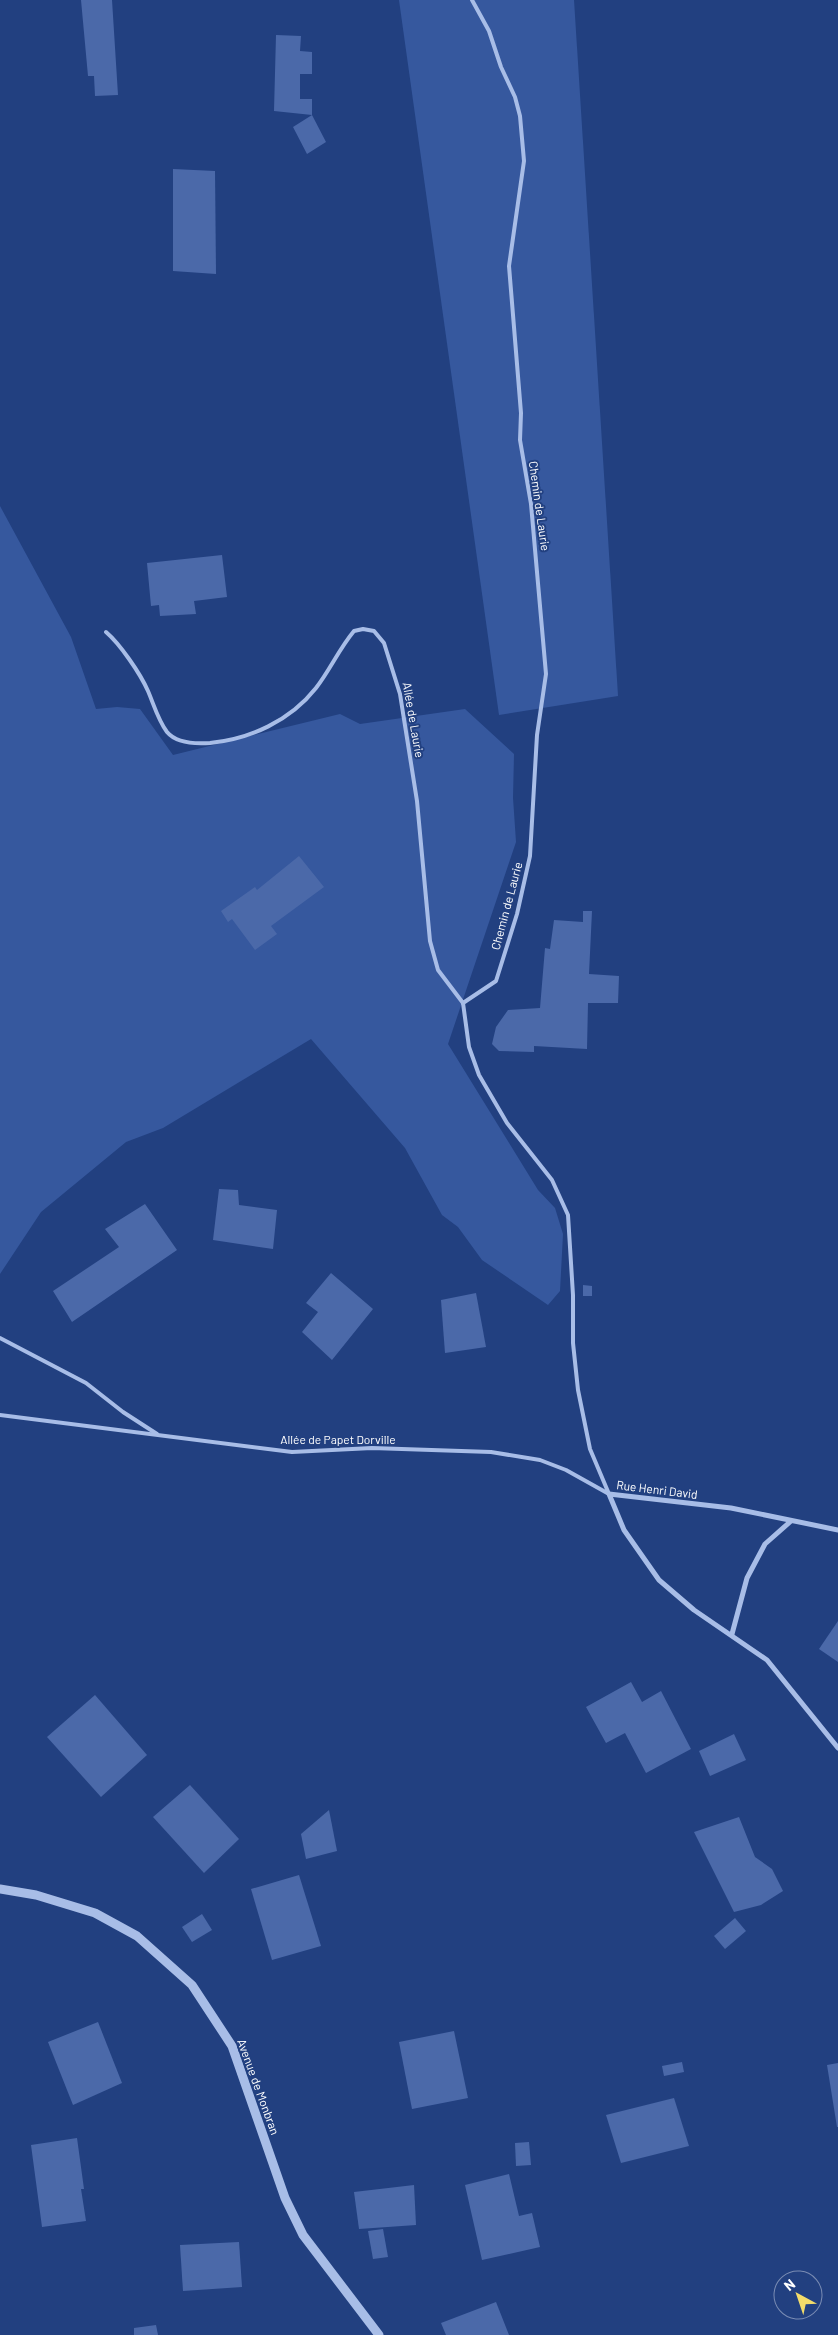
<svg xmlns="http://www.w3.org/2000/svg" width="838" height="2335" font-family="Barlow,sans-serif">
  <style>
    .green { fill: #36589e }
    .building { fill: #4b69a9 }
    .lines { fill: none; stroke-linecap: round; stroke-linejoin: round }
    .service { stroke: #a8bde7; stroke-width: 4 }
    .minor { stroke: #a8bde7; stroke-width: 5 }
    .tertiary { stroke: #a8bde7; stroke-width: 9 }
    .labels { text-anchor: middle; stroke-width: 4; stroke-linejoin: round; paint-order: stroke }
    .street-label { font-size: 12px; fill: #fff; stroke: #224080 }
  </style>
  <rect width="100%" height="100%" fill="#224080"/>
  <g class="green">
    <polygon points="399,0 574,0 618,696 499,715"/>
    <polygon points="0,506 71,637 96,709 117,707 140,709 173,755 340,714 360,724 465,709 514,754 513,798 516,842 448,1044 538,1190 555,1208 563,1234 560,1291 548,1305 482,1260 458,1227 442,1215 405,1148 311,1039 163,1128 126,1142 41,1212 0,1274"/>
  </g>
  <g class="building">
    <polygon points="81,0 112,0 118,95 95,96 94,76 88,76"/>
    <polygon points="276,35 301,36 300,51 312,52 312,74 300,74 300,99 312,99 312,115 326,142 307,154 293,127 312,115 274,111"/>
    <polygon points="173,169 215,171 216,274 173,271"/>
    <polygon points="222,555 227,597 194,601 196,614 160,616 159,605 151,606 147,563"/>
    <polygon points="299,856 324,887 271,926 277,934 255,950 232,919 228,922 221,911 255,887 257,890"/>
    <polygon points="583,911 592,911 589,974 619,976 618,1003 588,1003 587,1049 534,1046 534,1052 499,1051 492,1044 496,1027 508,1010 540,1008 545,948 550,949 554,920 583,922"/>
    <polygon points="219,1189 238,1190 239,1205 277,1210 273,1249 213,1240"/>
    <polygon points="145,1204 177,1250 72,1322 53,1291 119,1247 105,1229"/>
    <polygon points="331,1273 373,1309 332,1360 302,1332 318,1312 306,1303"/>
    <polygon points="583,1285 592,1286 592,1296 583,1296"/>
    <polygon points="476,1293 486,1347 445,1353 441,1300"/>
    <polygon points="838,1621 838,1662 819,1649"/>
    <polygon points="631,1682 642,1702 661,1691 691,1749 646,1773 625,1733 606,1743 586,1707"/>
    <polygon points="95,1695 147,1755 101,1797 47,1737"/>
    <polygon points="734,1734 746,1760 710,1776 699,1751"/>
    <polygon points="190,1785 239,1839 204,1873 153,1817"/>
    <polygon points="329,1810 337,1851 306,1859 301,1834"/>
    <polygon points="739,1817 755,1857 772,1869 783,1891 761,1905 734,1912 694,1832"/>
    <polygon points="299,1875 321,1946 272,1960 251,1889"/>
    <polygon points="202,1914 212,1930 192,1942 182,1927"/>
    <polygon points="735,1918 746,1931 725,1949 714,1936"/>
    <polygon points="98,2022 122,2083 73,2105 48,2042"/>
    <polygon points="454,2031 468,2098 412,2109 399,2042"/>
    <polygon points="682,2062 684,2072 664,2076 662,2066"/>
    <polygon points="838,2063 838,2127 837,2127 827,2065"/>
    <polygon points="674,2098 689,2146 621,2163 606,2115"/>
    <polygon points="77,2138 84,2189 81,2189 86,2221 42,2227 31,2145"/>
    <polygon points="529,2142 531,2165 516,2166 515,2143"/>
    <polygon points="509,2174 519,2216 532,2213 540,2247 482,2260 465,2185"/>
    <polygon points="414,2185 416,2225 359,2229 354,2192"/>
    <polygon points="383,2229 388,2257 373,2259 368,2231"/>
    <polygon points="239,2242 242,2287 183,2291 180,2245"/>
    <polygon points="496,2302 509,2335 446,2335 441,2323"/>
    <polygon points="156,2325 158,2335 134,2335 134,2328"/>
  </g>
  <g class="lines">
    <g class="service">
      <path d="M106,632C120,644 140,673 148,691C154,705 158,720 167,732C177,744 196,744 210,743C250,739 290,721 316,688C330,670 339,649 354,631L363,629L374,631L384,643L400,694L417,801L430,941L438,970L463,1003"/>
      <polyline points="463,1003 496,981 517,914 530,856 537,735 546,674 531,504 520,440 521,413 509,266 524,161 520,116 515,97 501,67 489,31 472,0"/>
      <polyline points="463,1003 469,1047 479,1075 507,1123 552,1180 568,1215 573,1295 573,1343 578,1390 590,1449 609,1494"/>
      <polyline points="0,1338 86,1383 123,1412 157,1434"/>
      <polyline points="0,1415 292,1452 372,1448 491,1452 540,1460 566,1470 609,1494"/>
    </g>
    <g class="minor">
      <polyline points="838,1530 731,1508 609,1494 624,1530 659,1580 694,1610 767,1660 838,1748"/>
      <polyline points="732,1634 747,1578 765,1544 791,1521"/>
    </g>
    <polyline class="tertiary" points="0,1889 36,1895 95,1913 137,1936 192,1985 232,2046 285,2198 303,2235 379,2335"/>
  </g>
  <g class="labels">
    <g class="street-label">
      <text transform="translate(539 506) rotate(82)" y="4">Chemin de Laurie</text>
      <text transform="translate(413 720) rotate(80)" y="4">Allée de Laurie</text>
      <text transform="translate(507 906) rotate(-75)" y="4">Chemin de Laurie</text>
      <text x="338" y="1444">Allée de Papet Dorville</text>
      <text transform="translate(657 1490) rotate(7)" y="4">Rue Henri David</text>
      <text transform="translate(258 2087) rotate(70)" y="4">Avenue de Monbran</text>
    </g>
  </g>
  <g transform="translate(798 2295) rotate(320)"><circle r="24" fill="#224080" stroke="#7a8cb3"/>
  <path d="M0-4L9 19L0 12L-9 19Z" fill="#f3dc6a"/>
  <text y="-8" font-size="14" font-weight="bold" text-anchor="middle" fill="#ffffff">N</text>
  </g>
</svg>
